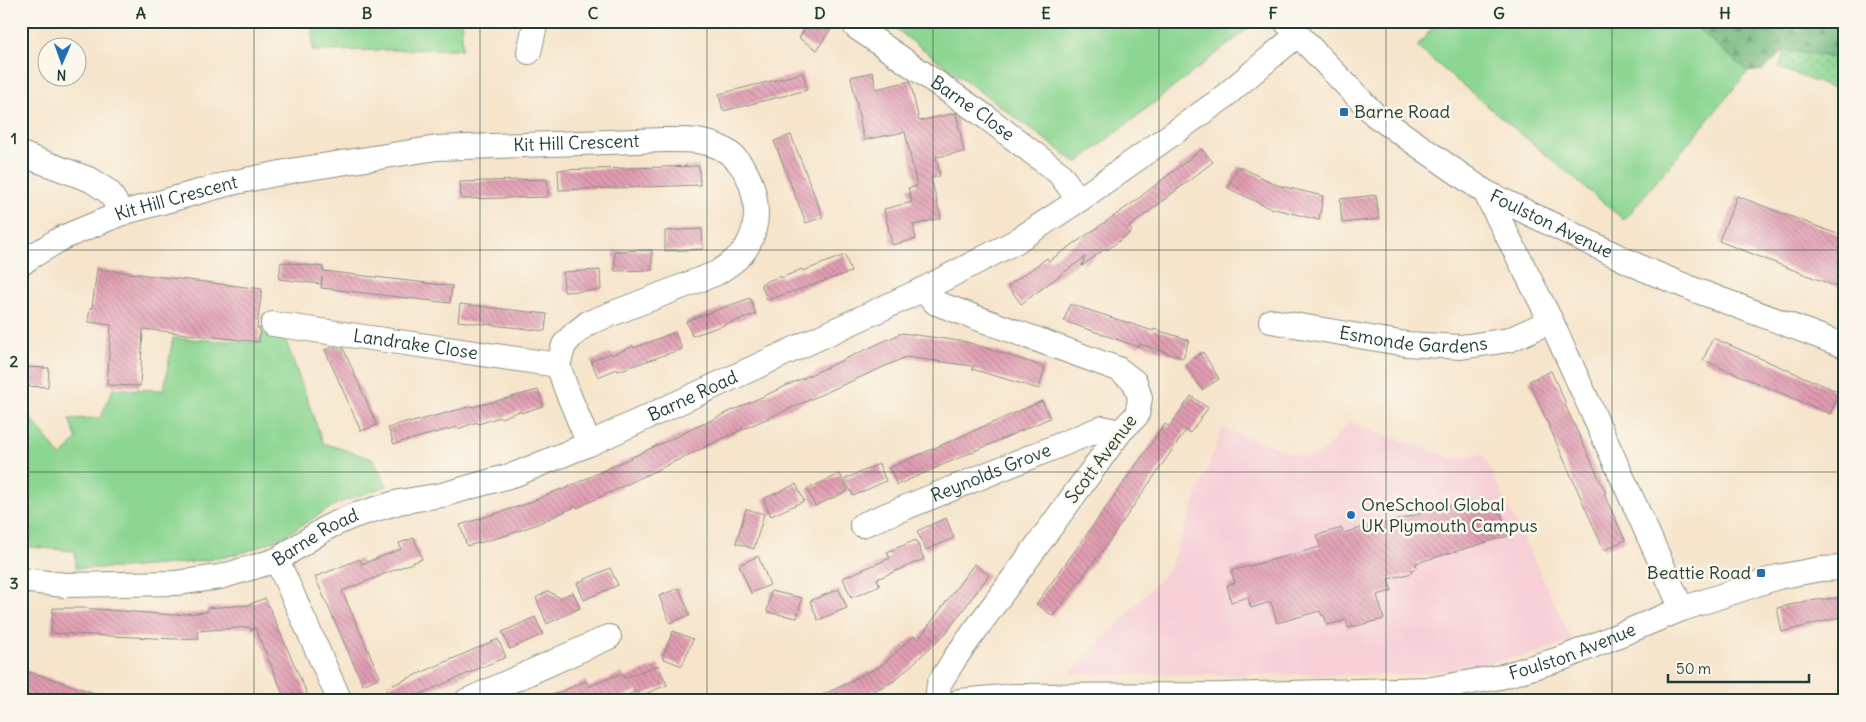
<svg xmlns="http://www.w3.org/2000/svg" width="1866" height="722" font-family="Delius,sans-serif">
  <style>
    .built { fill: #f6cfd7 }
    .grass { fill: url(#grass-dots); stroke: #568a63 }
    .forest { fill: url(#forest-firs); stroke: #487a58 }
    .park { fill: #8cd692; stroke: #568a63 }
    .building { fill: url(#building-back-hatch) }
    .lines { fill: none; stroke-linecap: round; stroke-linejoin: round }
    .minor-casing { stroke: #8a9080; stroke-width: 26 }
    .minor { stroke: #fff; stroke-width: 24 }
    .grid { fill: none; stroke: #1f3d34; stroke-width: 1; stroke-opacity: 0.55 }
    .poi-dot { fill: #1f6fb2; stroke: #fbf7ec; stroke-width: 2 }
    .labels { text-anchor: middle; stroke-width: 5; stroke-linejoin: round; paint-order: stroke }
    .street-label { font-size: 18px; fill: #1f3d34; stroke: #fbf7ec }
    .poi-label { font-size: 18px; fill: #1f3d34; stroke: #fbf7ec; text-anchor: start }
    .neatline { fill: none; stroke: #1f3d34; stroke-width: 2 }
    .grid-label { font-size: 16px; text-anchor: middle; font-weight: bold; fill: #1f3d34 }
  </style>
  <defs>
    <pattern id="grass-dots" width="8" height="8" patternUnits="userSpaceOnUse" patternTransform="scale(1.25)"><rect width="8" height="8" fill="#8cd692"/><path d="M2 2h.1M6 6h.1" fill="none" stroke="#72af78" stroke-width="1.8" stroke-linecap="round"/></pattern>
    <pattern id="forest-firs" width="22" height="20" patternUnits="userSpaceOnUse" patternTransform="scale(1.25)"><rect width="22" height="20" fill="#71b77c"/><path d="M5 1l3.5 6h-7zM16 11l3.5 6h-7z" fill="#5c9666"/></pattern>
    <pattern id="building-back-hatch" width="6" height="6" patternUnits="userSpaceOnUse" patternTransform="scale(1.25)"><rect width="6" height="6" fill="#e19cb2"/><path d="M-1 5l2 2M0 0l6 6M5-1l2 2" fill="none" stroke="#b68092"/></pattern>
  </defs>
  <rect width="100%" height="100%" fill="#fbf7ec"/>
  <filter id="ink" filterUnits="userSpaceOnUse"><feTurbulence type="fractalNoise" baseFrequency=".02" numOctaves="2"/><feDisplacementMap in="SourceGraphic" scale="10" xChannelSelector="R" yChannelSelector="G"/><feConvolveMatrix kernelMatrix="1 2 1 2 8 2 1 2 1" color-interpolation-filters="sRGB"/></filter>
  <filter id="wash" filterUnits="userSpaceOnUse"><feTurbulence type="fractalNoise" baseFrequency=".0096" numOctaves="4" result="noise"/><feDisplacementMap in="SourceGraphic" scale="20" xChannelSelector="R" yChannelSelector="G"/><feGaussianBlur stdDeviation="1.12" result="paint"/><feColorMatrix in="noise" values="0 0 0 0 0 0 0 0 0 0 0 0 0 0 0 0 0 1.4 0 .05"/><feComposite in="paint" operator="in"/></filter>
  <g filter="url(#wash)">
    <rect width="100%" height="100%" fill="#f6e4cb"/>
    <polygon class="built" points="1349,422 1454,459 1483,455 1573,642 1536,653 1461,669 1406,675 1069,674 1168,571 1223,428 1305,458 1323,452"/>
    <polygon class="grass" points="1785,50 1821,55 1845,61 1845,93 1779,68"/>
    <polygon class="forest" points="1688,21 1845,21 1845,61 1821,55 1785,50 1763,70 1748,72"/>
    <g class="park">
      <polygon points="312,21 462,21 462,49 313,51"/>
      <polygon points="885,21 1258,21 1077,163"/>
      <polygon points="1438,21 1688,21 1748,72 1624,220 1417,47"/>
      <polygon points="264,331 284,336 323,443 373,459 387,486 338,503 281,538 248,551 220,558 185,563 124,568 76,568 75,551 21,546 21,409 23,408 61,457 77,439 69,419 100,418 113,389 164,390 173,338 259,343"/>
    </g>
    <g id="blocks">
      <g class="building">
        <polygon points="810,21 836,21 817,50 799,38"/>
        <polygon points="873,72 876,89 910,81 919,121 956,113 964,152 936,157 940,176 931,178 941,218 913,225 916,239 892,245 884,209 912,202 908,188 917,186 905,132 864,140 851,77"/>
        <polygon points="803,73 807,90 723,111 719,94"/>
        <polygon points="791,135 823,217 806,223 774,141"/>
        <polygon points="1202,149 1213,162 1129,227 1132,231 1107,250 1106,248 1082,266 1085,257 1021,304 1008,286 1047,258 1049,261 1085,236 1130,205"/>
        <polygon points="699,166 700,185 559,190 558,170"/>
        <polygon points="1238,166 1277,185 1323,196 1319,220 1267,207 1228,188"/>
        <polygon points="547,179 548,197 461,199 460,182"/>
        <polygon points="1376,195 1379,219 1342,223 1340,199"/>
        <polygon points="1737,196 1845,237 1845,290 1719,241"/>
        <polygon points="702,229 703,249 665,251 665,231"/>
        <polygon points="652,250 652,270 615,271 614,251"/>
        <polygon points="845,255 851,272 767,300 761,284 780,276 781,278 802,269 803,271"/>
        <polygon points="281,262 323,267 323,271 452,286 450,303 321,288 322,277 321,284 279,279"/>
        <polygon points="97,269 262,289 257,328 260,328 259,342 143,329 140,386 107,385 111,325 88,322 90,308 92,308"/>
        <polygon points="600,270 601,290 564,292 563,272"/>
        <polygon points="750,298 756,314 692,336 686,321"/>
        <polygon points="460,304 547,314 545,331 458,321"/>
        <polygon points="1070,304 1153,331 1154,329 1189,340 1183,358 1140,344 1139,347 1064,321"/>
        <polygon points="675,332 682,349 618,371 617,369 598,377 591,361 611,353 612,355 633,346 634,348"/>
        <polygon points="902,333 967,342 1045,367 1039,389 972,369 973,366 906,357 739,431 577,508 577,506 535,525 504,536 467,546 460,525 526,504 561,489 562,490 720,416"/>
        <polygon points="1713,338 1839,392 1830,414 1703,360"/>
        <polygon points="334,347 343,348 377,425 361,431 325,350"/>
        <polygon points="1203,352 1219,379 1202,390 1185,364"/>
        <polygon points="21,367 49,368 48,387 21,386"/>
        <polygon points="1551,371 1566,404 1565,405 1606,493 1604,494 1625,540 1604,550 1529,381"/>
        <polygon points="538,390 543,406 521,413 520,411 501,418 500,417 478,424 477,422 458,429 457,427 394,444 388,428 408,421 409,423 472,406 473,407"/>
        <polygon points="1191,396 1208,408 1190,433 1186,430 1108,543 1053,616 1036,604 1103,512 1165,424 1169,427"/>
        <polygon points="1042,401 1050,418 897,485 889,468"/>
        <polygon points="879,464 886,481 853,496 845,479"/>
        <polygon points="840,474 848,491 815,506 807,489"/>
        <polygon points="796,484 804,501 771,516 763,499"/>
        <polygon points="1470,500 1474,513 1499,506 1508,536 1416,563 1417,568 1411,570 1412,573 1388,579 1392,591 1377,595 1384,619 1348,628 1346,620 1327,625 1324,615 1322,616 1320,611 1277,623 1271,602 1251,608 1248,597 1231,602 1227,585 1235,583 1231,571 1320,547 1317,535 1342,528 1343,533 1372,525 1372,527"/>
        <polygon points="746,509 764,514 754,549 736,543"/>
        <polygon points="946,518 954,538 926,550 917,531"/>
        <polygon points="414,538 422,559 342,591 380,677 363,685 315,577 360,559 362,564 401,549 399,543"/>
        <polygon points="916,540 924,559 877,579 880,586 851,598 843,578 890,558 887,552"/>
        <polygon points="758,556 770,585 751,593 739,565"/>
        <polygon points="974,564 989,575 946,633 894,681 853,701 808,701 853,681 852,680 881,666 914,636 918,640"/>
        <polygon points="610,568 618,585 584,600 577,583"/>
        <polygon points="679,588 690,615 670,623 659,596"/>
        <polygon points="839,589 847,608 818,620 810,601"/>
        <polygon points="548,591 560,598 573,592 580,608 547,624 536,598"/>
        <polygon points="771,591 802,598 797,618 767,612"/>
        <polygon points="1845,597 1845,616 1782,632 1777,608 1807,601"/>
        <polygon points="265,598 308,696 298,701 286,701 255,628 251,630 250,627 197,631 199,638 174,639 51,633 53,608 82,608 173,615 207,612 207,608 248,605"/>
        <polygon points="535,617 543,634 510,649 502,632"/>
        <polygon points="673,631 693,639 682,666 662,658"/>
        <polygon points="498,639 506,657 404,701 391,701 386,688"/>
        <polygon points="658,665 667,685 640,696 637,691 612,701 539,701 586,681 588,687 622,673 624,678"/>
        <polygon points="21,669 110,698 110,701 21,701"/>
      </g>
    </g>
  </g>
  <g filter="url(#ink)">
    <use href="#blocks" fill-opacity="0" stroke="#8a9080" stroke-width="1"/>
    <g class="lines">
      <defs>
        <g id="minor">
          <path id="s1" d="M1285,21L1375,115L1485,192L1644,269L1695,290L1845,346"/>
          <path id="s2" d="M856,27L986,117L1059,173L1079,200"/>
          <polyline points="529,52 536,21"/>
          <polyline points="21,154 91,180 109,192 122,213"/>
          <polyline points="1485,192 1551,321 1682,609"/>
          <path id="s3" d="M21,264L29,258L62,238L122,213L231,183L296,170L437,148L664,140C684,140 703,139 721,148C755,165 766,218 746,248C739,259 727,266 717,273L588,323L573,335L564,345L558,365L567,391L589,444"/>
          <polyline points="922,290 936,303 1118,369 1135,382 1140,398 1137,415 1120,432 955,658 939,684 937,701"/>
          <path id="s4" d="M1271,321L1406,344L1461,347L1509,340L1551,321"/>
          <path id="s5" d="M273,324L558,365"/>
          <path id="s6" d="M862,525L1102,428L1120,432"/>
          <polyline points="277,560 340,701"/>
          <path id="s7" d="M21,580L65,585L121,584L176,583L220,577L277,560L328,527L353,516L399,502L442,495L516,474L589,444L922,290L1015,242L1079,200L1220,100L1297,35"/>
          <polyline points="466,701 609,637"/>
          <path id="s8" d="M960,701L1014,696L1224,695L1432,689L1500,677L1563,658L1682,609L1778,577L1820,569L1845,568"/>
        </g>
      </defs>
      <use href="#minor" class="minor-casing"/>
      <use href="#minor" class="minor"/>
    </g>
  </g>
  <path class="grid" d="M254,21V701M480,21V701M707,21V701M933,21V701M1159,21V701M1386,21V701M1612,21V701M21,250H1845M21,472H1845"/>
  <g class="poi-dot">
    <rect x="1339" y="107" width="10" height="10" rx="2.5"/>
    <circle cx="1351" cy="515" r="5"/>
    <rect x="1756" y="568" width="10" height="10" rx="2.5"/>
  </g>
  <g class="labels">
    <g class="street-label">
      <text dy="6" stroke="none"><textPath href="#s2" startOffset="142">Barne Close</textPath></text>
      <text dy="6" stroke="none"><textPath href="#s3" startOffset="575">Kit Hill Crescent</textPath></text>
      <text dy="6" stroke="none"><textPath href="#s3" startOffset="170">Kit Hill Crescent</textPath></text>
      <text dy="6" stroke="none"><textPath href="#s1" startOffset="338">Foulston Avenue</textPath></text>
      <text dy="6" stroke="none"><textPath href="#s4" startOffset="144">Esmonde Gardens</textPath></text>
      <text dy="6" stroke="none"><textPath href="#s5" startOffset="144">Landrake Close</textPath></text>
      <text dy="6" stroke="none"><textPath href="#s7" startOffset="709">Barne Road</textPath></text>
      <text transform="translate(1101 459) rotate(-53)" y="6">Scott Avenue</text>
      <text dy="6" stroke="none"><textPath href="#s6" startOffset="139">Reynolds Grove</textPath></text>
      <text dy="6" stroke="none"><textPath href="#s7" startOffset="304">Barne Road</textPath></text>
      <text dy="6" stroke="none"><textPath href="#s8" startOffset="618">Foulston Avenue</textPath></text>
    </g>
    <g class="poi-label">
      <text x="1354" y="118">Barne Road</text>
      <text x="1361" y="511">OneSchool Global<tspan x="1361" dy="21">UK Plymouth Campus</tspan></text>
      <text x="1751" y="579" text-anchor="end">Beattie Road</text>
    </g>
  </g>
  <rect width="1866" height="722" fill="none" stroke="#fbf7ec" stroke-width="55"/>
  <g transform="translate(62 62) rotate(182)"><circle r="24" fill="#fbf7ec" stroke="#a3ada2"/>
  <path d="M0-4L9 19L0 12L-9 19Z" fill="#1f6fb2"/>
  <text y="-8" font-size="14" font-weight="bold" text-anchor="middle" fill="#1f3d34">N</text>
  </g>
  <path d="M1668 674v8h141v-8" fill="none" stroke="#1f3d34" stroke-width="2.5"/>
  <text x="1676" y="674" font-size="15" fill="#1f3d34" stroke="#fbf7ec" stroke-width="4" paint-order="stroke">50 m</text>
  <rect x="28" y="28" width="1810" height="666" class="neatline"/>
  <g class="grid-label">
    <text x="141" y="19">A</text>
    <text x="367" y="19">B</text>
    <text x="593" y="19">C</text>
    <text x="820" y="19">D</text>
    <text x="1046" y="19">E</text>
    <text x="1273" y="19">F</text>
    <text x="1499" y="19">G</text>
    <text x="1725" y="19">H</text>
    <text x="14" y="144">1</text>
    <text x="14" y="367">2</text>
    <text x="14" y="589">3</text>
  </g>
</svg>
